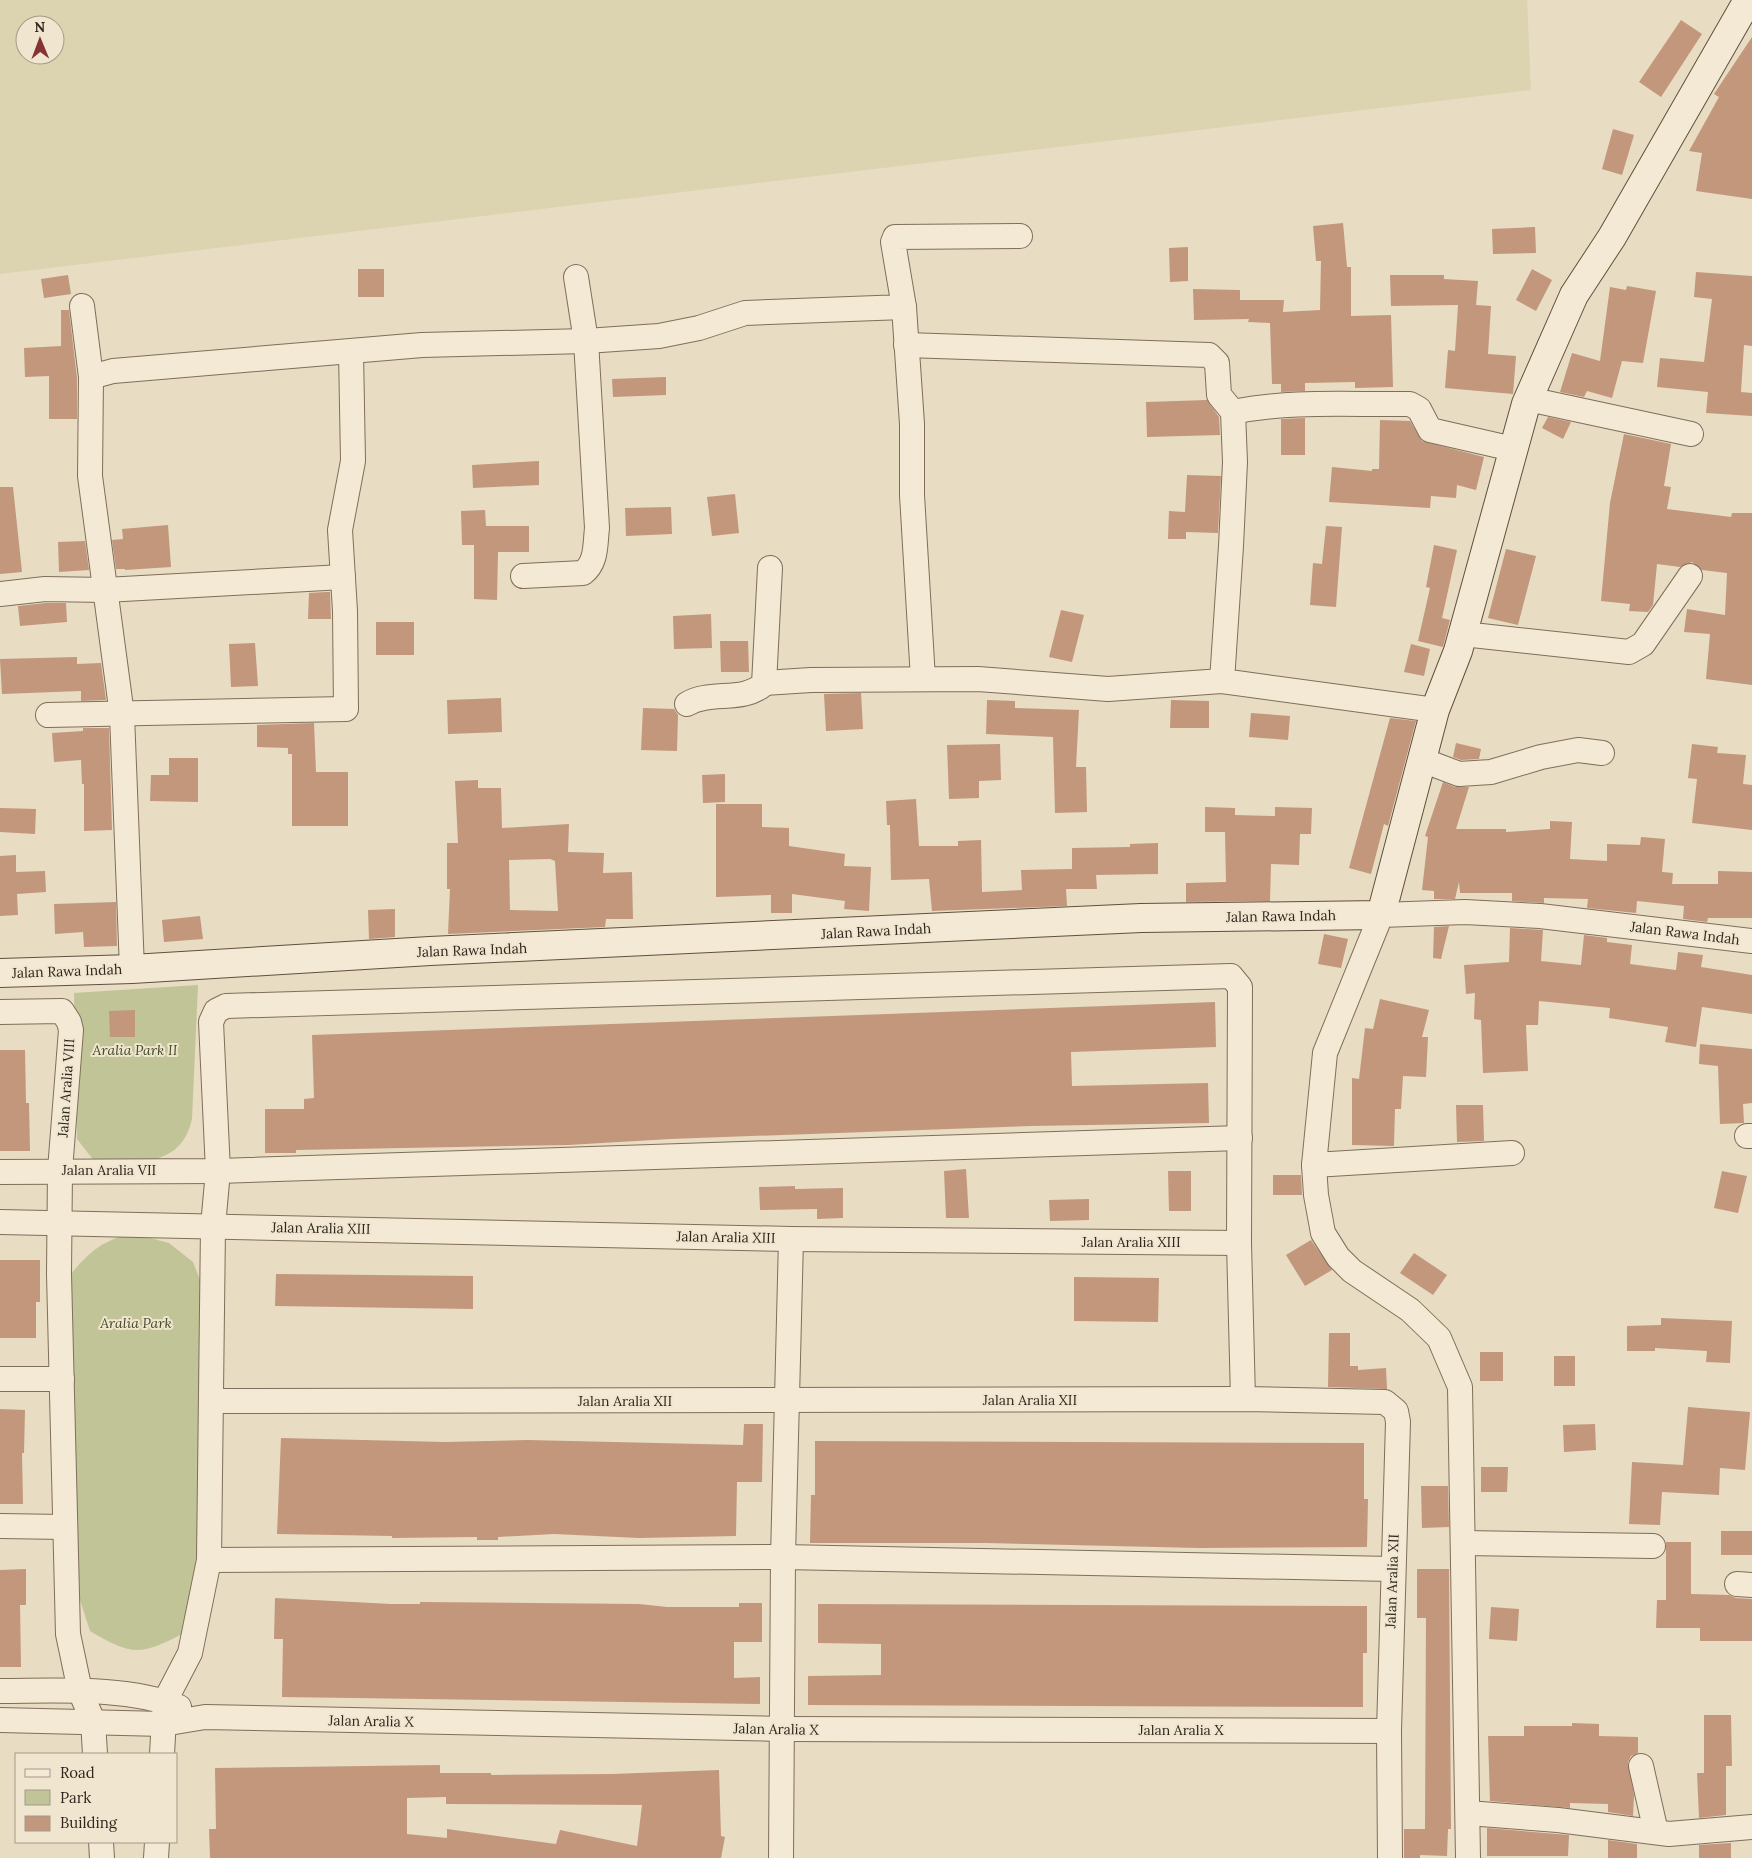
<svg xmlns="http://www.w3.org/2000/svg" width="1752" height="1858" font-family="Lora,serif">
  <style>
    .farmland { fill: #dcd4b0; fill-rule: evenodd }
    .green { fill: #c0c497 }
    .building { fill: #c2977c; fill-rule: evenodd }
    .lines { fill: none; stroke-linecap: round; stroke-linejoin: round }
    .street-casing { stroke: #7f6e5b; stroke-width: 26 }
    .secondary-casing { stroke: #614f3e; stroke-width: 30 }
    .street { stroke: #f4e9d4; stroke-width: 24 }
    .secondary { stroke: #f4e9d4; stroke-width: 28 }
    .labels { text-anchor: middle; stroke-width: 4; stroke-linejoin: round; paint-order: stroke }
    .street-label { font-size: 14px; fill: #31261e; stroke: #f0e6d0 }
    .park-label { font-size: 14px; font-style: italic; fill: #434b27; stroke: #f0e6d0 }
  </style>
  <rect width="100%" height="100%" fill="#e8dcc2"/>
  <path class="farmland" d="M0,0H1527L1531,90L0,274ZM25,25H55V55H25Z"/>
  <g class="green">
    <path d="M198,985L192,1119C181,1169 135,1162 95,1162L77,1139L74,993Z"/>
    <path d="M131,1233L169,1243L193,1262L202,1285V1586L184,1633C140,1656 132,1656 90,1631L80,1600L68,1277C90,1252 98,1243 131,1233Z"/>
  </g>
  <g class="building">
    <polygon points="1681,20 1702,34 1661,97 1639,82"/>
    <polygon points="1752,37 1752,199 1696,191 1702,153 1689,151 1719,97 1714,94"/>
    <polygon points="1613,129 1634,135 1622,175 1602,169"/>
    <polygon points="1343,223 1347,267 1351,267 1351,316 1391,315 1393,387 1355,388 1355,382 1305,383 1305,391 1281,392 1281,384 1272,384 1270,323 1248,322 1249,319 1194,320 1193,289 1240,290 1240,300 1284,300 1283,312 1320,310 1321,261 1316,261 1313,226"/>
    <polygon points="1535,227 1536,253 1493,254 1492,229"/>
    <polygon points="1188,247 1188,281 1170,282 1169,248"/>
    <rect x="358" y="269" width="26" height="28"/>
    <polygon points="1532,269 1552,280 1536,311 1516,300"/>
    <polygon points="1696,272 1752,276 1752,346 1744,345 1741,392 1752,393 1752,416 1706,413 1708,392 1657,387 1660,358 1704,362 1712,299 1694,297"/>
    <polygon points="68,275 71,294 44,298 41,279"/>
    <polygon points="1390,275 1444,275 1444,279 1478,281 1476,305 1491,306 1488,354 1516,356 1513,394 1445,388 1448,350 1455,351 1458,305 1391,306"/>
    <polygon points="1627,286 1656,291 1643,363 1622,361 1612,398 1587,391 1584,397 1560,392 1572,353 1600,361 1610,287 1626,290"/>
    <polygon points="61,310 69,310 77,378 77,419 49,419 49,376 25,377 24,348 61,346"/>
    <polygon points="666,377 666,395 613,397 612,379"/>
    <polygon points="1207,400 1219,417 1220,435 1147,437 1146,402"/>
    <polygon points="1548,417 1571,422 1563,439 1542,428"/>
    <polygon points="1305,418 1305,455 1281,455 1281,419"/>
    <polygon points="1380,420 1410,421 1422,441 1484,457 1476,490 1457,485 1456,498 1431,496 1430,508 1329,502 1332,467 1372,471 1372,469 1379,469"/>
    <polygon points="1624,434 1671,444 1664,486 1671,487 1667,509 1731,517 1732,513 1752,513 1752,685 1706,679 1710,634 1684,632 1687,609 1725,615 1727,573 1702,570 1692,562 1680,567 1657,564 1653,605 1648,612 1629,611 1630,604 1601,601 1610,503"/>
    <polygon points="539,461 539,485 473,488 472,465"/>
    <polygon points="1187,475 1221,476 1218,533 1186,532 1186,539 1168,539 1169,511 1185,512"/>
    <polygon points="0,487 13,487 22,572 0,574"/>
    <polygon points="735,494 739,533 712,536 707,497"/>
    <polygon points="671,507 672,534 626,536 625,508"/>
    <polygon points="485,510 486,526 529,526 529,552 498,552 497,600 474,599 474,545 462,545 461,511"/>
    <polygon points="168,525 171,567 125,570 125,569 116,569 112,540 123,539 122,529"/>
    <polygon points="1326,526 1342,527 1336,607 1310,605 1313,563 1322,564"/>
    <polygon points="85,541 89,570 59,572 58,542"/>
    <polygon points="1434,545 1457,550 1442,618 1450,620 1443,647 1418,641 1430,588 1426,587"/>
    <polygon points="1506,549 1536,556 1518,625 1488,618"/>
    <polygon points="326,592 330,592 331,619 308,619 309,593"/>
    <polygon points="46,603 66,603 67,622 20,626 18,606"/>
    <polygon points="1061,610 1084,615 1072,662 1049,657"/>
    <polygon points="711,614 712,648 674,649 673,616"/>
    <rect x="376" y="622" width="38" height="33"/>
    <polygon points="720,641 748,641 749,672 721,672"/>
    <polygon points="255,643 258,686 231,687 229,644"/>
    <polygon points="1411,644 1430,649 1424,676 1404,672"/>
    <polygon points="77,657 77,664 101,663 106,700 81,701 81,691 2,694 0,659"/>
    <polygon points="861,693 863,729 826,731 824,694"/>
    <polygon points="501,698 502,732 448,734 447,700"/>
    <polygon points="987,700 1015,701 1015,708 1079,710 1076,767 1086,767 1087,812 1055,813 1053,737 986,734"/>
    <polygon points="1171,700 1209,701 1209,728 1170,728"/>
    <polygon points="643,708 674,709 678,715 677,751 641,750"/>
    <polygon points="1251,713 1290,716 1288,740 1249,737"/>
    <polygon points="1390,718 1416,721 1388,826 1384,824 1371,874 1349,868"/>
    <polygon points="314,723 316,772 348,772 348,826 292,826 292,754 288,754 288,748 257,747 257,725"/>
    <polygon points="83,728 109,728 112,830 84,831 84,784 82,784 81,760 54,762 52,733 83,731"/>
    <polygon points="1456,743 1481,749 1479,759 1461,760 1453,757"/>
    <polygon points="1000,744 1001,780 979,781 979,798 949,799 947,745"/>
    <polygon points="1692,744 1718,747 1717,753 1746,755 1743,784 1752,785 1752,830 1692,823 1697,779 1688,778"/>
    <polygon points="169,758 198,758 198,802 150,801 151,775 169,775"/>
    <polygon points="725,774 725,802 703,803 702,775"/>
    <path d="M478,780V788H501L502,828L569,824L568,852L604,853L603,873L632,872L633,919H606L605,927L448,934L450,889H447V843H458L455,781ZM550,859L555,861L558,911L510,910L509,860Z"/>
    <polygon points="1443,782 1455,787 1469,787 1456,829 1506,829 1506,832 1550,829 1550,821 1572,822 1570,859 1607,861 1607,844 1640,845 1641,837 1665,839 1662,872 1673,873 1672,884 1718,884 1718,871 1752,872 1752,918 1708,918 1707,922 1683,919 1684,906 1637,901 1636,913 1587,908 1588,899 1544,898 1544,903 1512,901 1512,893 1460,893 1459,882 1455,899 1434,899 1434,891 1422,890 1428,837 1425,836"/>
    <polygon points="916,799 919,846 958,846 958,841 981,840 982,892 1022,890 1021,870 1072,869 1072,848 1130,847 1130,844 1158,843 1158,874 1096,875 1097,889 1066,889 1067,906 932,911 929,879 891,880 890,825 887,825 886,801"/>
    <polygon points="716,804 762,804 762,827 789,828 789,846 845,854 844,866 871,867 869,911 844,909 845,901 792,894 792,913 771,913 771,895 716,897"/>
    <polygon points="1205,807 1235,808 1235,815 1275,816 1275,807 1312,808 1311,834 1300,834 1299,865 1271,864 1270,901 1186,902 1186,883 1226,882 1225,832 1205,832"/>
    <polygon points="0,808 36,809 35,834 0,832"/>
    <polygon points="16,855 16,872 45,871 46,892 17,894 18,915 0,916 0,856"/>
    <polygon points="116,902 117,946 84,947 83,932 55,934 54,904"/>
    <polygon points="395,909 395,937 369,939 368,910"/>
    <polygon points="200,916 203,939 164,942 162,920"/>
    <polygon points="1449,926 1441,959 1433,958 1434,927"/>
    <polygon points="1510,928 1543,930 1541,961 1581,965 1584,935 1607,938 1607,942 1632,945 1630,964 1676,970 1678,952 1703,955 1701,967 1752,975 1752,1014 1702,1007 1696,1047 1665,1042 1668,1027 1609,1018 1610,1008 1539,1001 1538,1025 1526,1025 1528,1071 1483,1073 1481,1020 1474,1019 1475,993 1466,994 1464,965 1509,962"/>
    <polygon points="1324,934 1348,939 1341,968 1318,964"/>
    <polygon points="1380,999 1429,1010 1422,1037 1428,1037 1426,1077 1403,1076 1401,1109 1395,1109 1394,1146 1352,1145 1352,1078 1359,1079 1365,1028 1373,1029"/>
    <polygon points="1215,1002 1216,1047 1071,1052 1072,1086 1208,1083 1209,1123 1031,1126 670,1139 568,1145 296,1150 296,1153 265,1153 265,1109 304,1109 304,1099 314,1098 312,1035"/>
    <polygon points="135,1010 135,1037 110,1037 109,1011"/>
    <polygon points="1700,1044 1752,1049 1752,1103 1743,1104 1744,1123 1720,1124 1718,1066 1699,1064"/>
    <polygon points="0,1050 25,1050 26,1103 29,1103 30,1151 0,1151"/>
    <polygon points="1456,1105 1483,1105 1484,1141 1457,1142"/>
    <polygon points="966,1169 969,1218 946,1218 944,1171"/>
    <polygon points="1168,1171 1191,1171 1191,1211 1169,1211"/>
    <polygon points="1722,1171 1747,1176 1738,1213 1714,1208"/>
    <polygon points="1273,1175 1301,1175 1302,1195 1273,1195"/>
    <polygon points="795,1186 795,1189 843,1188 843,1218 817,1219 817,1209 760,1210 759,1187"/>
    <polygon points="1089,1199 1089,1220 1050,1221 1049,1200"/>
    <polygon points="1311,1240 1332,1270 1305,1286 1286,1255"/>
    <polygon points="1414,1253 1447,1275 1433,1295 1400,1273"/>
    <polygon points="0,1260 40,1260 40,1302 36,1302 36,1338 0,1338"/>
    <polygon points="276,1274 473,1276 473,1309 275,1306"/>
    <polygon points="1074,1277 1159,1278 1158,1322 1074,1321"/>
    <polygon points="1661,1318 1732,1321 1730,1363 1706,1362 1707,1351 1655,1348 1655,1351 1627,1351 1627,1326 1661,1325"/>
    <polygon points="1329,1333 1350,1333 1350,1366 1358,1366 1358,1370 1386,1368 1387,1389 1328,1387"/>
    <rect x="1480" y="1352" width="23" height="29"/>
    <rect x="1554" y="1356" width="21" height="30"/>
    <polygon points="1688,1407 1750,1412 1745,1470 1720,1468 1719,1495 1662,1492 1660,1525 1629,1524 1632,1462 1683,1465"/>
    <polygon points="0,1409 25,1410 24,1453 22,1453 23,1504 0,1504"/>
    <polygon points="744,1424 763,1424 762,1482 737,1482 736,1536 639,1538 554,1534 498,1537 498,1540 477,1540 477,1537 392,1538 392,1536 277,1534 281,1438 445,1442 527,1440 743,1445"/>
    <polygon points="1595,1424 1596,1450 1564,1452 1563,1425"/>
    <polygon points="815,1441 1364,1443 1364,1499 1368,1499 1367,1547 1199,1548 987,1543 810,1543 811,1495 815,1495"/>
    <polygon points="1481,1467 1508,1467 1507,1492 1481,1492"/>
    <polygon points="1421,1486 1448,1486 1449,1527 1422,1528"/>
    <rect x="1721" y="1531" width="31" height="24"/>
    <polygon points="1666,1542 1691,1542 1691,1594 1729,1595 1736,1598 1752,1599 1752,1641 1700,1641 1700,1628 1656,1628 1657,1600 1666,1600"/>
    <polygon points="26,1569 26,1605 20,1605 21,1667 0,1667 0,1570"/>
    <polygon points="1417,1569 1449,1569 1451,1829 1448,1829 1447,1856 1420,1855 1420,1858 1404,1858 1404,1829 1425,1829 1426,1618 1417,1618"/>
    <polygon points="275,1598 391,1604 420,1604 420,1602 639,1604 667,1607 739,1607 739,1603 762,1603 762,1642 734,1642 734,1678 760,1677 760,1704 282,1697 283,1639 274,1639"/>
    <polygon points="818,1604 1367,1606 1367,1653 1363,1653 1363,1707 808,1705 808,1676 881,1675 881,1644 818,1643"/>
    <polygon points="1491,1607 1519,1609 1517,1641 1489,1639"/>
    <polygon points="1704,1715 1731,1715 1732,1766 1726,1766 1726,1815 1699,1818 1697,1773 1704,1773"/>
    <polygon points="1572,1723 1599,1724 1599,1736 1638,1737 1638,1753 1631,1756 1628,1762 1634,1795 1633,1816 1608,1812 1608,1804 1570,1803 1570,1808 1490,1801 1488,1736 1524,1736 1524,1726 1572,1726"/>
    <path d="M440,1765V1773H491V1775L612,1774L719,1770L721,1836L725,1837L721,1858H210L209,1829H216L215,1768ZM446,1797V1804L642,1805L637,1846L560,1830L556,1844L447,1829V1838L407,1834V1798Z"/>
    <polygon points="1487,1828 1569,1835 1568,1856 1487,1856"/>
    <polygon points="1608,1840 1637,1844 1637,1858 1608,1858"/>
    <polygon points="1731,1843 1731,1858 1699,1858 1699,1845"/>
  </g>
  <g class="lines">
    <defs>
      <g id="street">
        <polyline points="82,306 91,377 90,476 122,715 132,969"/>
        <polyline points="904,307 912,424 912,495 923,679"/>
        <polyline points="906,345 1209,355 1217,363 1219,395 1233,412 1235,462 1231,546 1222,681 1435,710"/>
        <polyline points="91,377 113,371 422,345 586,341 659,336 699,328 745,313 904,307 893,242 895,237 1020,236"/>
        <polyline points="1528,399 1691,434"/>
        <path d="M1233,412C1291,400 1351,405 1410,404L1419,409L1430,430L1513,449"/>
        <path d="M523,576L583,573C597,562 595,545 597,528L586,341L576,277"/>
        <polyline points="0,594 45,589 105,590 343,577"/>
        <polyline points="1463,634 1629,652 1643,644 1690,576"/>
        <polyline points="764,683 811,680 978,679 1108,689 1222,681"/>
        <path d="M687,704C710,690 743,703 764,684L770,568"/>
        <polyline points="48,715 346,709 345,611 340,530 353,461 351,352"/>
        <polyline points="1422,760 1459,774 1491,772 1541,757 1578,750 1602,753"/>
        <polyline points="0,1012 62,1011 69,1022 71,1030 60,1170 59,1274 68,1634 80,1691 93,1721 95,1754"/>
        <polyline points="1747,1136 1752,1136"/>
        <polyline points="1314,1165 1512,1153"/>
        <polyline points="0,1172 218,1171 1240,1138"/>
        <polyline points="0,1222 791,1239 1239,1243"/>
        <polyline points="0,1379 62,1379"/>
        <polyline points="212,1401 1243,1399 1385,1402 1396,1411 1398,1422 1389,1731 1390,1858"/>
        <polyline points="0,1526 65,1527"/>
        <polyline points="1464,1543 1653,1546"/>
        <polyline points="209,1560 783,1557 1392,1569"/>
        <polyline points="1737,1584 1752,1585"/>
        <path d="M0,1691C55,1691 127,1686 179,1707"/>
        <polyline points="0,1720 163,1724 205,1717 783,1729 1389,1731"/>
        <polyline points="162,1754 165,1701 190,1653 209,1560 213,1226 218,1171 211,1022 216,1011 226,1006 1231,976 1240,987 1239,1243 1243,1399"/>
        <polyline points="1641,1766 1656,1832"/>
        <polyline points="1468,1813 1558,1820 1669,1834 1752,1827"/>
        <polyline points="101,1842 102,1858"/>
        <polyline points="156,1858 157,1842"/>
        <polyline points="781,1858 783,1557 791,1239"/>
        <polyline points="1468,1858 1460,1387 1439,1338 1410,1310 1352,1271 1338,1257 1323,1233 1316,1195 1314,1165 1325,1053 1381,915 1465,912 1540,916 1752,941"/>
      </g>
      <polyline id="secondary" points="0,973 132,969 430,951 1141,918 1381,915 1435,710 1458,651 1526,404 1574,295 1612,237 1748,0"/>
    </defs>
    <use href="#street" class="street-casing"/>
    <use href="#secondary" class="secondary-casing"/>
    <use href="#street" class="street"/>
    <use href="#secondary" class="secondary"/>
  </g>
  <g class="labels">
    <g class="street-label">
      <text transform="translate(1281 916) rotate(-1)" y="5">Jalan Rawa Indah</text>
      <text transform="translate(876 931) rotate(-3)" y="5">Jalan Rawa Indah</text>
      <text transform="translate(1685 933) rotate(7)" y="5">Jalan Rawa Indah</text>
      <text transform="translate(472 950) rotate(-2)" y="5">Jalan Rawa Indah</text>
      <text transform="translate(67 971) rotate(-2)" y="5">Jalan Rawa Indah</text>
      <text transform="translate(66 1088) rotate(-86)" y="5">Jalan Aralia VIII</text>
      <text x="109" y="1175">Jalan Aralia VII</text>
      <text transform="translate(321 1228) rotate(1)" y="5">Jalan Aralia XIII</text>
      <text transform="translate(726 1237) rotate(1)" y="5">Jalan Aralia XIII</text>
      <text x="1131" y="1247">Jalan Aralia XIII</text>
      <text x="1030" y="1405">Jalan Aralia XII</text>
      <text x="625" y="1406">Jalan Aralia XII</text>
      <text transform="translate(1392 1581) rotate(-88)" y="5">Jalan Aralia XII</text>
      <text transform="translate(371 1721) rotate(1)" y="5">Jalan Aralia X</text>
      <text transform="translate(776 1729) rotate(1)" y="5">Jalan Aralia X</text>
      <text x="1181" y="1735">Jalan Aralia X</text>
    </g>
    <g class="park-label">
      <text x="135" y="1055">Aralia Park II</text>
      <text x="136" y="1328">Aralia Park</text>
    </g>
  </g>
  <rect x="15" y="1753" width="162" height="90" fill="#f0e6d0" stroke="#a49989"/>
  <rect x="25" y="1769" width="25" height="8" fill="#f4e9d4" stroke="#a49989"/>
  <text x="60" y="1778" font-size="15" fill="#31261e">Road</text>
  <rect x="25" y="1790" width="25" height="15" fill="#c0c497" stroke="#a49989"/>
  <text x="60" y="1803" font-size="15" fill="#31261e">Park</text>
  <rect x="25" y="1816" width="25" height="15" fill="#c2977c" stroke="#a49989"/>
  <text x="60" y="1828" font-size="15" fill="#31261e">Building</text>
  <g transform="translate(40 40) rotate(359)"><circle r="24" fill="#f0e6d0" stroke="#a49989"/>
  <path d="M0-4L9 19L0 12L-9 19Z" fill="#873235"/>
  <text y="-8" font-size="14" font-weight="bold" text-anchor="middle" fill="#31261e">N</text>
  </g>
</svg>
